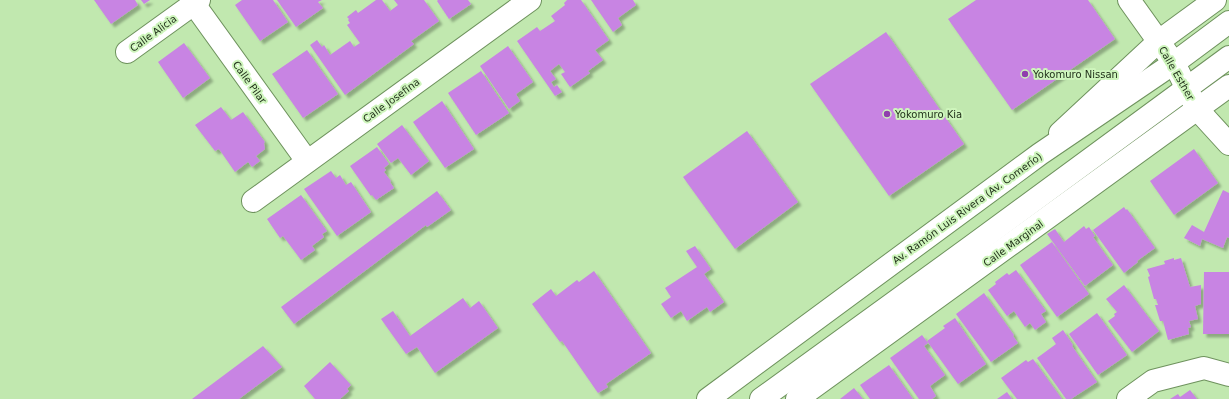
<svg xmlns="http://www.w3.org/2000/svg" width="1229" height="399" font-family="'DejaVu Sans',sans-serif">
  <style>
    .building { fill: #c884e3; filter: url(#shadow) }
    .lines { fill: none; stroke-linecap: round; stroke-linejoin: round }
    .minor-casing { stroke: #6e925d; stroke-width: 24 }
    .major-casing { stroke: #6e925d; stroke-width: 24 }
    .minor { stroke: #fff; stroke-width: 22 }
    .major { stroke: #fff; stroke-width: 22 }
    .poi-dot { fill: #903ead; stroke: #cef5bc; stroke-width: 1.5 }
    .labels { text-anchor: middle; stroke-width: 4; stroke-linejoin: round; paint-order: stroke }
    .street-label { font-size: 10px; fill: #1d2c16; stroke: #cef5bc }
    .poi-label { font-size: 10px; fill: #1d2c16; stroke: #cef5bc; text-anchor: start }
  </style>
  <defs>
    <filter id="shadow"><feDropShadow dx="3.5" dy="3.5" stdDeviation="1" flood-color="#0004"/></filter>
  </defs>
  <rect width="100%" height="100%" fill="#c1e8af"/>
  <g class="building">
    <polygon points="94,0 135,0 138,5 111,24"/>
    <polygon points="141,0 150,0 144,4"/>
    <polygon points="242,0 273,0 288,22 260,41 235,5"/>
    <polygon points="277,0 322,0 318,2 323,8 296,27"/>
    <polygon points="376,0 382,0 390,11 398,5 394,0 424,0 439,21 411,41 414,44 345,95 310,45 317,40 322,47 324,45 330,55 350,41 354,47 360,43 347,25 350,23 348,20 349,19 347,17 356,10 358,13"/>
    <polygon points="438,0 468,0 471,4 449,19 437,1"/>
    <polygon points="567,0 581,0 609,40 595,50 603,60 588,71 590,73 570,87 561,74 565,72 559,64 550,71 556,79 551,82 554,87 557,85 562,92 555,96 517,41 537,27 540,31 555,21 551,16 565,5 564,3"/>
    <polygon points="591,0 633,0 636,5 618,18 622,25 613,32"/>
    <polygon points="976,0 1088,0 1115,39 1012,110 948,19"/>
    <polygon points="886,32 964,144 889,196 810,84"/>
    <polygon points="184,43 210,78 183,98 158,62"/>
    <polygon points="508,46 533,82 516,94 520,101 509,109 480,66"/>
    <polygon points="307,50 338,94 303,118 272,74"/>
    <polygon points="481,71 509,113 476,135 448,93"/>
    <polygon points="442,101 474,149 445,168 413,122"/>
    <polygon points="221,107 231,120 243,112 265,142 264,143 265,149 256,156 260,161 252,167 248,162 235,172 219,149 215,151 195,125"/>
    <polygon points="402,125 429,161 411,175 398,158 391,163 377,144"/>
    <polygon points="747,131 798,202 735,249 683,177"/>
    <polygon points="377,147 389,164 384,168 386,170 384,172 391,181 390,182 394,188 376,200 372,195 371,196 350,166"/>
    <polygon points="1194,149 1218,183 1174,215 1150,181"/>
    <polygon points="331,171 336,178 340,175 346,185 351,182 371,212 337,236 304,189"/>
    <polygon points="1223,190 1229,193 1229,238 1227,237 1223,248 1202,239 1200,246 1184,238 1192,225 1204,232"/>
    <polygon points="437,191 451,210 427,227 426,225 294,324 281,307"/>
    <polygon points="301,195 327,231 322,234 324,237 312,246 315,250 301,260 283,236 280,238 267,219"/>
    <polygon points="1124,207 1126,210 1127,209 1155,248 1137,261 1138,262 1124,273 1093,230"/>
    <polygon points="1084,226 1086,229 1089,227 1095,236 1093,237 1113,265 1085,286 1047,234 1055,229 1064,242"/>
    <polygon points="1052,242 1089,294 1057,317 1020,265"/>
    <polygon points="695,246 711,269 704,274 724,302 710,312 707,307 687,321 681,311 671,318 661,304 671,297 665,288 697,267 686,251"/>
    <polygon points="1174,258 1174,260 1181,258 1190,287 1201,285 1201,304 1195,306 1198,319 1189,321 1191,327 1188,328 1189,334 1168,340 1163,321 1160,321 1155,305 1158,305 1156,299 1154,299 1148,277 1150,276 1147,269 1165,264 1164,261"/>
    <polygon points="1016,270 1046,311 1041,314 1046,322 1035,330 1030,323 1025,327 1014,311 1007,316 988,290 996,284 995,282 1007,273 1009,275"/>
    <polygon points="594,271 651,353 606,384 608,387 598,393 562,341 560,342 532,304 551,289 556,296 577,280 579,282"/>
    <polygon points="1204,272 1229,272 1229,334 1203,334"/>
    <polygon points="1124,285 1159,331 1132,352 1108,321 1115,316 1114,314 1117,312 1106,299"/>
    <polygon points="984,293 1014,335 1013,336 1018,343 991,362 956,314"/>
    <polygon points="463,298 470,308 479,301 498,328 435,373 417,347 406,354 381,319 393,311 410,336"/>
    <polygon points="1097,313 1127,355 1098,375 1069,334"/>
    <polygon points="955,318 986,364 958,384 927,341 945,328 943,326"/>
    <polygon points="1063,330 1073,345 1072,346 1097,382 1071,399 1066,399 1037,358 1056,344 1052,338"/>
    <polygon points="922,335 928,343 924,346 945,375 930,386 936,396 932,399 919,399 890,358"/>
    <polygon points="263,346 282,367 239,399 192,399"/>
    <polygon points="1033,359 1062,399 1017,399 1001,378 1026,360 1028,362"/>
    <polygon points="330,362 351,385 347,389 349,391 340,399 315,399 304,386"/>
    <polygon points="889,365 913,399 870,399 860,385"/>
    <polygon points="854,388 863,399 840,399"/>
    <polygon points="1190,390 1197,399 1170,399 1178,394 1180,397"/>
    <polygon points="1007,392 1012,399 997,399"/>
  </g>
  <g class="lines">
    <defs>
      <g id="minor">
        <polyline points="1129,0 1174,63 1197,109 1229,144"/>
        <polyline points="194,4 307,161"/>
        <polyline points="127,52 199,0"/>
        <polyline points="1060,133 1159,41 1215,0"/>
        <polyline points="253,201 530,0"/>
        <polyline points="797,399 1229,86"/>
        <polyline points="1128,399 1153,381 1204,368 1229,375"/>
      </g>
      <g id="major">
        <polyline points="708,399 1040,154 1174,63 1229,22"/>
        <polyline points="761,399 972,246 1229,57"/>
      </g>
    </defs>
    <use href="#minor" class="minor-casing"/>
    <use href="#major" class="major-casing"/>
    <use href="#minor" class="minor"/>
    <use href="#major" class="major"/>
  </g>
  <g class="poi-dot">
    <circle cx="1025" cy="74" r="4"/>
    <circle cx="887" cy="114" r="4"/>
  </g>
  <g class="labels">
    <g class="street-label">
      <text transform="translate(153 33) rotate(-36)" y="4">Calle Alicia</text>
      <text transform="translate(1177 73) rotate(60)" y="4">Calle Esther</text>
      <text transform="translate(250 82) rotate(54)" y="4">Calle Pilar</text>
      <text transform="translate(391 100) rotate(-36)" y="4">Calle Josefina</text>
      <text transform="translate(967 208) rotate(-36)" y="4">Av. Ramón Luis Rivera (Av. Comerío)</text>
      <text transform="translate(1013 243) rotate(-36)" y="4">Calle Marginal</text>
    </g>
    <g class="poi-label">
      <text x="1033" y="78">Yokomuro Nissan</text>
      <text x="895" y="118">Yokomuro Kia</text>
    </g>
  </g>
</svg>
